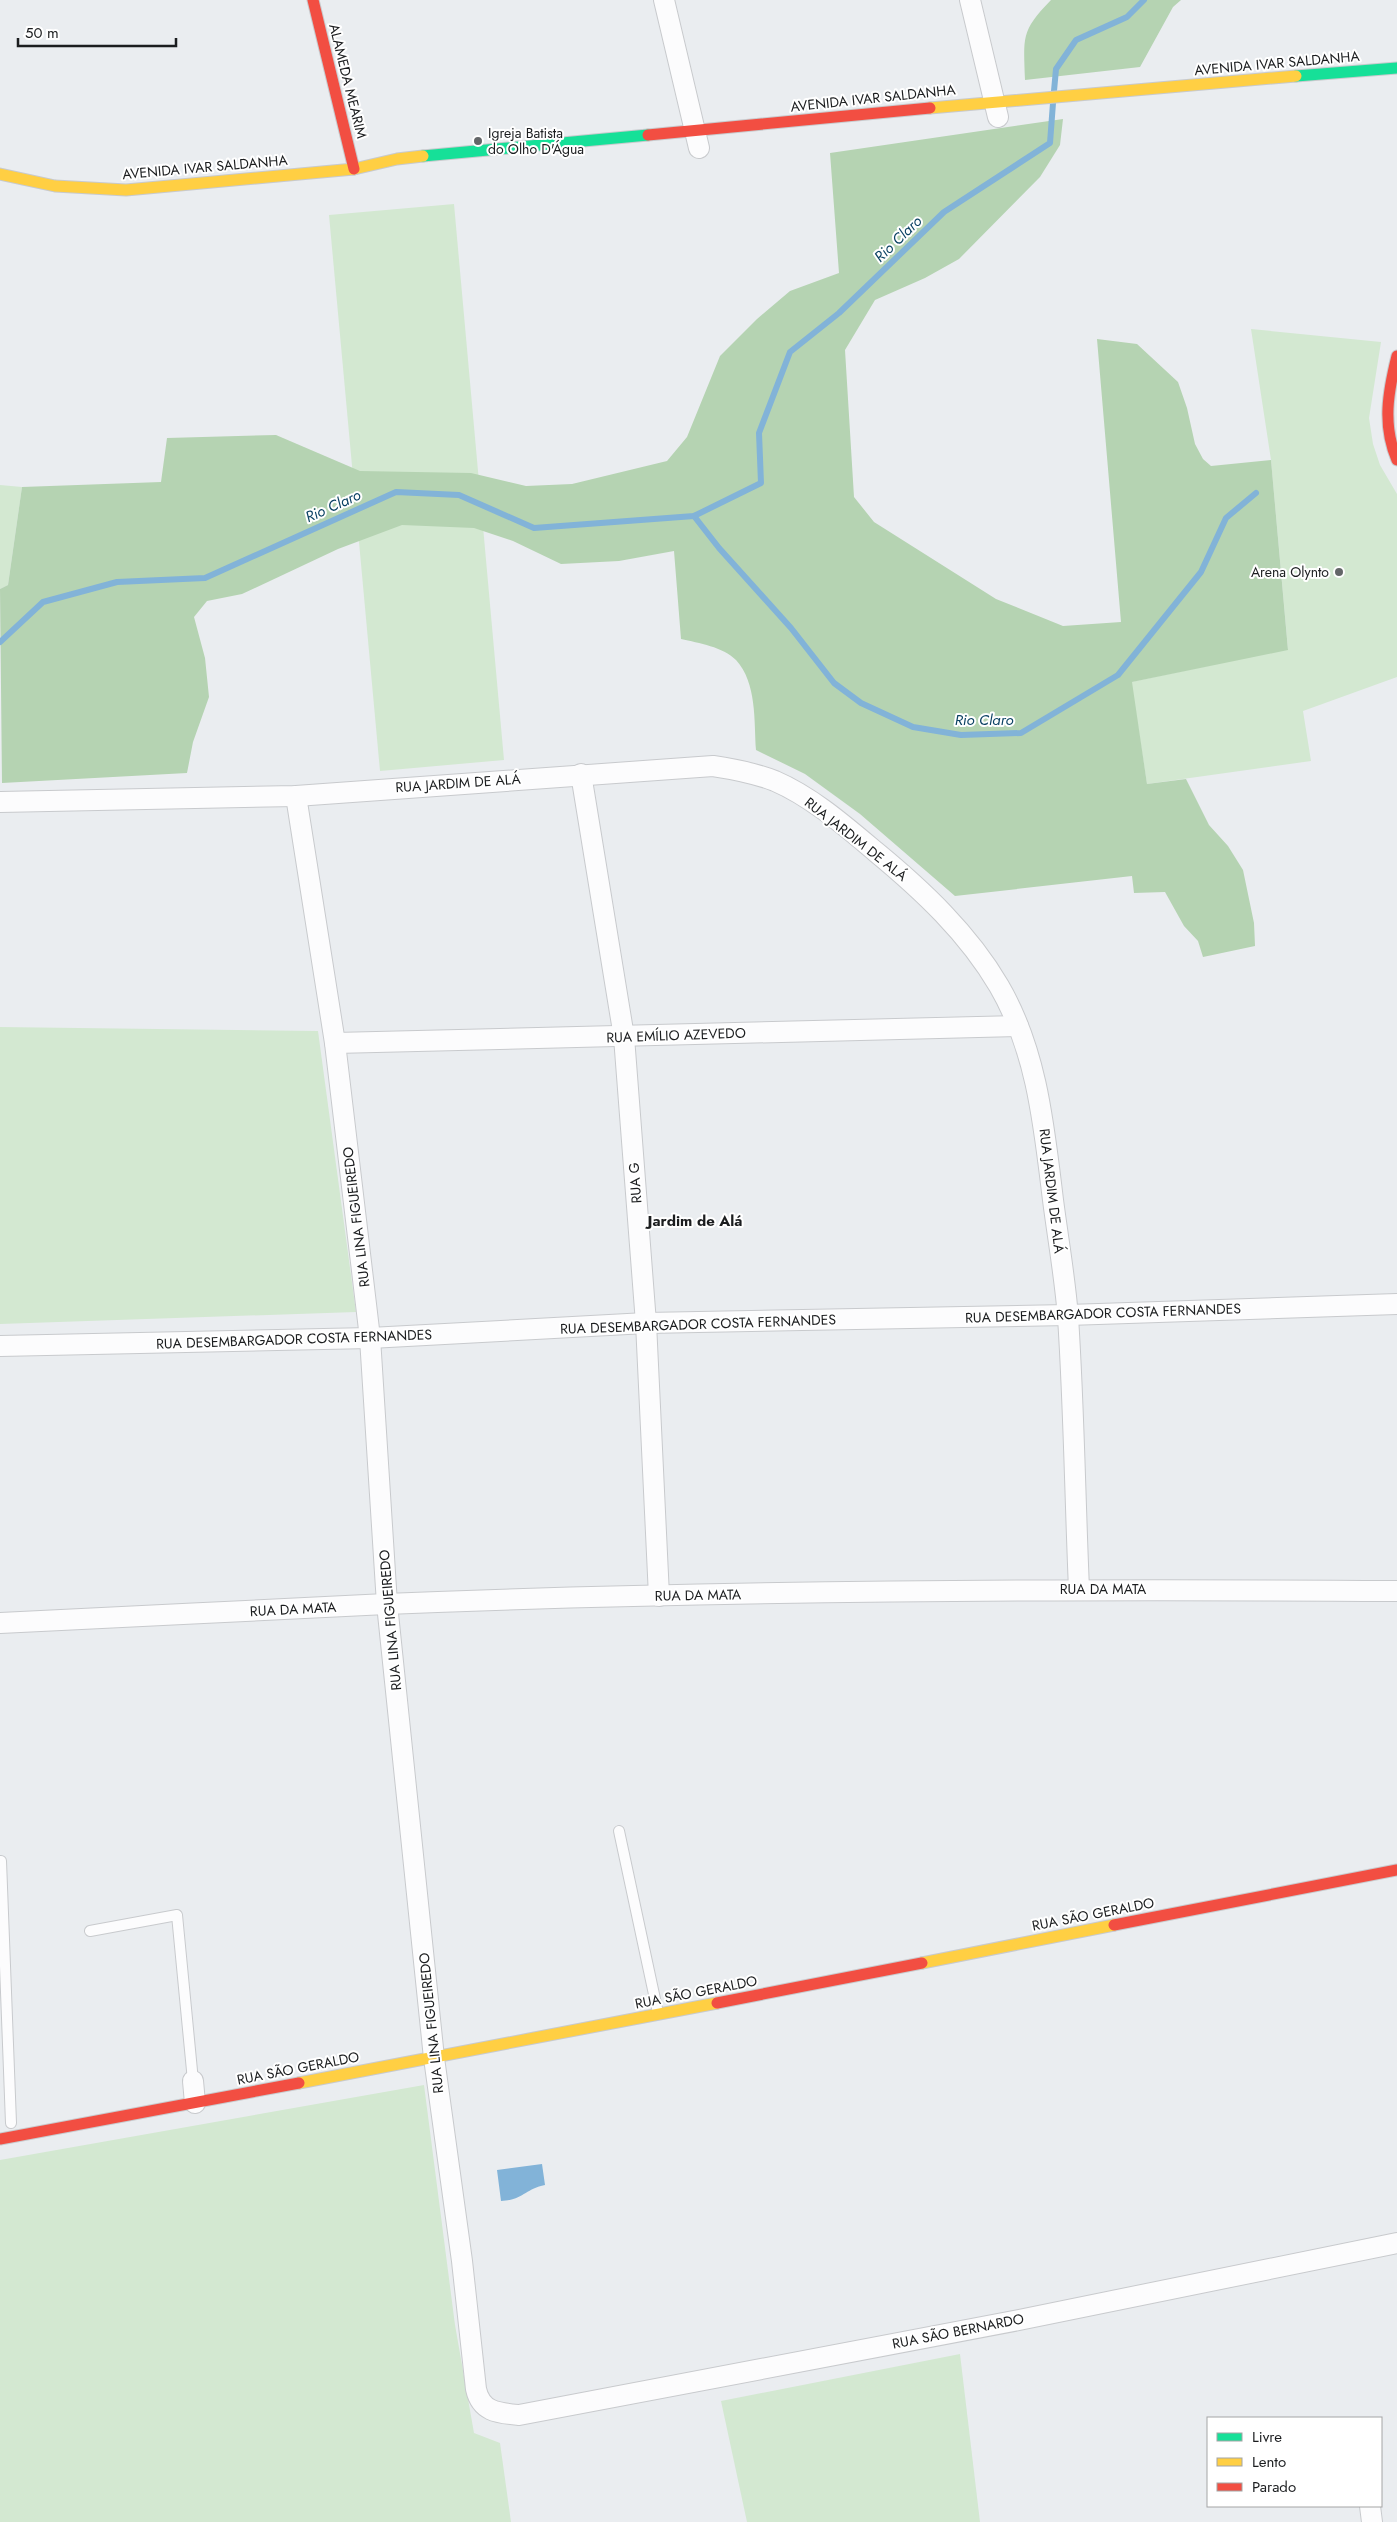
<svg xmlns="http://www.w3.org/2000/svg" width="1397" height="2522" font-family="Jost,sans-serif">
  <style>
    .green { fill: #d3e8d1 }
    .forest { fill: #b5d3b2 }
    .water { fill: #82b3d8 }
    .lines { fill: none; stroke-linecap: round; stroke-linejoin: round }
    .stream { stroke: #82b3d8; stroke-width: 6 }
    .lane-casing { stroke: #c8cacd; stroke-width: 12 }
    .street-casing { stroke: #c8cacd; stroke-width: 22 }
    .fast-casing { stroke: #c8cacd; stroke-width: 13 }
    .slow-casing { stroke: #c8cacd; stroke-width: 13 }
    .jam-casing { stroke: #c8cacd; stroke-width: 13 }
    .lane { stroke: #fcfcfd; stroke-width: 10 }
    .street { stroke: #fcfcfd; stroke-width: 20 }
    .fast { stroke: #16e098; stroke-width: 11 }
    .slow { stroke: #ffcf43; stroke-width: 11 }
    .jam { stroke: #f24e42; stroke-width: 11 }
    .poi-dot { fill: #636668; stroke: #fff; stroke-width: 2 }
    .labels { text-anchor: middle; stroke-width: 4; stroke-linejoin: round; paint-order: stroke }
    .street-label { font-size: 14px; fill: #1b1d1f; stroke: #fff }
    .poi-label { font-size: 14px; fill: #1b1d1f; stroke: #fff; text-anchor: start }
    .water-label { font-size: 15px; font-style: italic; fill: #0a4163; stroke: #fff }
    .neighbourhood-label { font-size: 15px; font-weight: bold; fill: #1b1d1f; stroke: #fff }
  </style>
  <rect width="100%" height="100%" fill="#eaedf0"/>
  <g class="green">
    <polygon points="454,204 504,760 380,771 329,215"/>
    <polygon points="1251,329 1381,342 1369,418 1373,444 1380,465 1397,494 1397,677 1303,711 1311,761 1147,784 1131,682 1288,649 1271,460"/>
    <polygon points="0,485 22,487 8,585 0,589"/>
    <polygon points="0,1027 318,1031 356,1312 0,1324"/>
    <polygon points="424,2085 455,2325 474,2433 500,2443 511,2522 0,2522 0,2160"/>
    <polygon points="960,2354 980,2522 747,2522 721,2401"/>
  </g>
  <g class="forest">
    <path d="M1051,0H1181L1173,7L1140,67L1025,80C1024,37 1020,32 1051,0Z"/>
    <path d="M1063,119L1060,145L1040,177L959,259L925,278L875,300L845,350L854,497L874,522L996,599L1063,626L1121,622L1097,339L1137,344L1178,382L1187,408L1195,444L1203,459L1211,466L1271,460L1288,650L1132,682L1147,784L1186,779L1209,825L1228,846L1243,870L1254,923L1255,946L1203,957L1198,941L1184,926L1165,892L1134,893L1132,876L955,896L860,814L805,774L756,750C754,721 757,683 736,660C723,647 699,643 681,639L674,551L619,561L561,564L513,541L474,528L402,525L338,549L242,594L207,601L194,617L205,658L209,697L193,742L187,773L2,783L0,589L8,585L22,487L161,482L167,438L276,435L360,471L471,473L526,486L572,484L667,461L687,437L720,356L757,319L790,291L839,273L830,153Z"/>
  </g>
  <path class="water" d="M542,2164L545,2185C525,2189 523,2200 501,2201L497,2170Z"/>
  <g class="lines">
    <g class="stream">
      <polyline points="1054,91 1056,69 1076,40 1127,17 1144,0"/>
      <polyline points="694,516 719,548 791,628 834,683 861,703 913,727 961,735 1021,733 1118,675 1201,572 1226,518 1256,493"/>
      <polyline points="0,642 43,602 117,582 205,578 396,492 459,495 534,528 694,516 761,483 759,433 790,352 839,313 944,212 1050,143 1053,103"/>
    </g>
    <defs>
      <g id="lane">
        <polyline points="619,1831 658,2013"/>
        <polyline points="1,1861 11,2123"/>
        <polyline points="90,1931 177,1915 193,2081"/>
      </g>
      <g id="street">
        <polyline points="664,0 699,148"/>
        <polyline points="970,0 998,117"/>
        <polyline points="581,774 624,1037 646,1323 659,1596"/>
        <path d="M296,796L335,1043L370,1338L387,1604L434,2058L462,2261L476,2389C481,2412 498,2413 519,2415L1019,2320L1397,2243"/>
        <path d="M0,802L296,796L713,766C733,769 755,773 775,781C812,797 845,826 876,852C922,890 968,933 999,986C1037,1051 1044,1126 1053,1200C1058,1239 1065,1278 1068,1317C1074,1408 1075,1498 1079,1589"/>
        <polyline points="335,1043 1018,1026"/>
        <polyline points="0,1346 370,1338 646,1323 1068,1315 1397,1304"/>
        <path d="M0,1623C129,1617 257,1610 386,1604C723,1590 1060,1589 1397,1591"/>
        <polyline points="193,2081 195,2103"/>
        <polyline points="1370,2506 1372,2522"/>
      </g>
      <g id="fast">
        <polyline points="1296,76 1397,68"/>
        <polyline points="423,156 648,135"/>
      </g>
      <g id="slow">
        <polyline points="930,108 1296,76"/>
        <polyline points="0,174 55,186 126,190 354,169 397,159 423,156"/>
        <polyline points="922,1963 1114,1925"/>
        <polyline points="299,2083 717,2003"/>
      </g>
      <g id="jam">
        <polyline points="313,0 354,169"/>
        <polyline points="648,135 930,108"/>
        <path d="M1397,356C1388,392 1382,425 1397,460"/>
        <polyline points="1114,1925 1397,1870"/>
        <polyline points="717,2003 922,1963"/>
        <polyline points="0,2139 299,2083"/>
      </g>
    </defs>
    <use href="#lane" class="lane-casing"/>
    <use href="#street" class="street-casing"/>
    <use href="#fast" class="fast-casing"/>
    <use href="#slow" class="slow-casing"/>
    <use href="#jam" class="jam-casing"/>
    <use href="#lane" class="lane"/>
    <use href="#street" class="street"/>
    <use href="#fast" class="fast"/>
    <use href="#slow" class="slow"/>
    <use href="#jam" class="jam"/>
  </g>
  <g class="poi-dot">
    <circle cx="478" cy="141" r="5"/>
    <circle cx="1339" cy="572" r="5"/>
  </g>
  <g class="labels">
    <g class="street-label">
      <text transform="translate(1277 63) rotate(-5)" y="5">AVENIDA IVAR SALDANHA</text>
      <text transform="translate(348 81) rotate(76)" y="5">ALAMEDA MEARIM</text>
      <text transform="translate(873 98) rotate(-6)" y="5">AVENIDA IVAR SALDANHA</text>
      <text transform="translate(205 167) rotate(-5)" y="5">AVENIDA IVAR SALDANHA</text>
      <text transform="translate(458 783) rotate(-4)" y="5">RUA JARDIM DE ALÁ</text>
      <text transform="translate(856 839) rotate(38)" y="5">RUA JARDIM DE ALÁ</text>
      <text transform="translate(676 1035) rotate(-2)" y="5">RUA EMÍLIO AZEVEDO</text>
      <text transform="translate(635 1183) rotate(-94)" y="5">RUA G</text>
      <text transform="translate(1052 1191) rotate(83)" y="5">RUA JARDIM DE ALÁ</text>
      <text transform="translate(356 1217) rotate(-97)" y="5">RUA LINA FIGUEIREDO</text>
      <text transform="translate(1103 1313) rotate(-2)" y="5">RUA DESEMBARGADOR COSTA FERNANDES</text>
      <text transform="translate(698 1324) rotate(-2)" y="5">RUA DESEMBARGADOR COSTA FERNANDES</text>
      <text transform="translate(294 1339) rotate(-2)" y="5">RUA DESEMBARGADOR COSTA FERNANDES</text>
      <text x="1103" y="1594">RUA DA MATA</text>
      <text transform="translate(698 1595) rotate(-1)" y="5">RUA DA MATA</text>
      <text transform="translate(293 1609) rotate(-3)" y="5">RUA DA MATA</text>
      <text transform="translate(390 1620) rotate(-95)" y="5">RUA LINA FIGUEIREDO</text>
      <text transform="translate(1093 1914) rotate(-11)" y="5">RUA SÃO GERALDO</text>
      <text transform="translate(696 1992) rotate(-11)" y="5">RUA SÃO GERALDO</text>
      <text transform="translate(431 2023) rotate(-96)" y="5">RUA LINA FIGUEIREDO</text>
      <text transform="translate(298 2068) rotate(-11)" y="5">RUA SÃO GERALDO</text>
      <text transform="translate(958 2331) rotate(-11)" y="5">RUA SÃO BERNARDO</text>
    </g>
    <g class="poi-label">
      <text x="488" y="138">Igreja Batista<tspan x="488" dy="16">do Olho D'Água</tspan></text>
      <text x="1329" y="577" text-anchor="end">Arena Olynto</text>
    </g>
    <g class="water-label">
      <text transform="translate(898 239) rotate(-44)" y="5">Rio Claro</text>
      <text transform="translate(333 506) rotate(-24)" y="5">Rio Claro</text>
      <text x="984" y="725">Rio Claro</text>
    </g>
    <g class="neighbourhood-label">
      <text x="695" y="1226">Jardim de Alá</text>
    </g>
  </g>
  <rect x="1207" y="2417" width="175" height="90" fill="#ffffff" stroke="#a4a5a5"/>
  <rect x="1217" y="2433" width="25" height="8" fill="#16e098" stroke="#a4a5a5"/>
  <text x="1252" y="2442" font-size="15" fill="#1b1d1f">Livre</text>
  <rect x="1217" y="2458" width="25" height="8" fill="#ffcf43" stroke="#a4a5a5"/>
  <text x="1252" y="2467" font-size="15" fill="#1b1d1f">Lento</text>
  <rect x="1217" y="2483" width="25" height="8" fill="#f24e42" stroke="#a4a5a5"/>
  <text x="1252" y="2492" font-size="15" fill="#1b1d1f">Parado</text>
  <path d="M18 38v8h158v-8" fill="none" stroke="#1b1d1f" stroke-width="2.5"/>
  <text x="25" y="38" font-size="15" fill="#1b1d1f" stroke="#ffffff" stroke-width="4" paint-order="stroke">50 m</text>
</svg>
